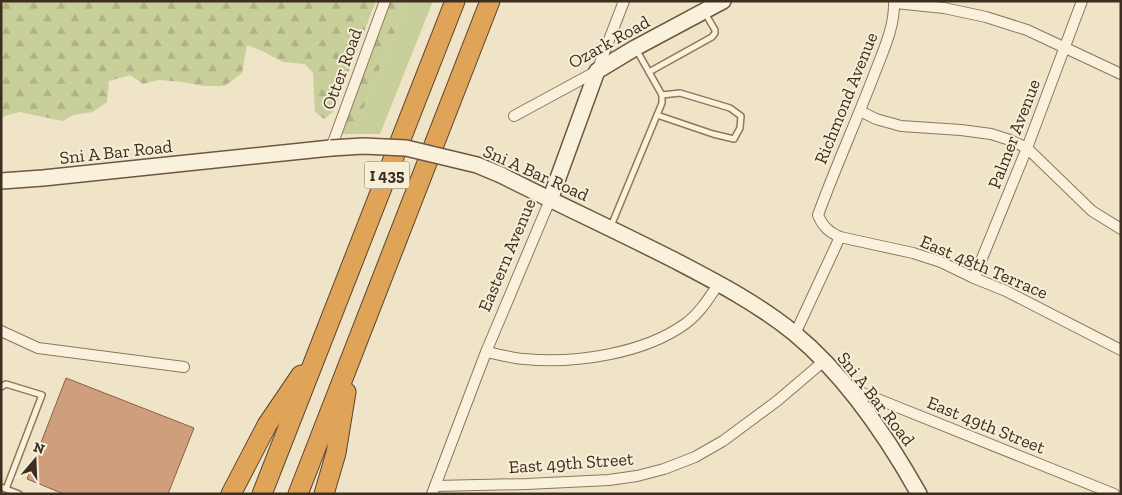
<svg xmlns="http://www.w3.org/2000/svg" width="1122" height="495" font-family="'Zilla Slab',serif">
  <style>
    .grass { fill: #c9cf9b }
    .forest { fill: url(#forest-firs) }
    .building { fill: #cf9f7d; stroke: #8d5f41 }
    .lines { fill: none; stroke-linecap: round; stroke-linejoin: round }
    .lane-casing { stroke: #8d765c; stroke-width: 8 }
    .street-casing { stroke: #8d765c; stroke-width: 12 }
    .secondary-casing { stroke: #6f573f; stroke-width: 18 }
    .highway-casing { stroke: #5b4430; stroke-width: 21 }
    .lane { stroke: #faf1dc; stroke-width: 5 }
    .street { stroke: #faf1dc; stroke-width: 10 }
    .secondary { stroke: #faf1dc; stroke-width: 15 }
    .highway { stroke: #e0a458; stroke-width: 19 }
    .secondary-bridge-casing { stroke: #6f573f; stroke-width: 18; stroke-linecap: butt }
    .secondary-bridge { stroke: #faf1dc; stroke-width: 15 }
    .labels { text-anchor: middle; stroke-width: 4; stroke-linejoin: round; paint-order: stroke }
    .shield { fill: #f7eed8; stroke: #756857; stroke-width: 1 }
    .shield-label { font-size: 16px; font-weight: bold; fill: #3d2e20 }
    .street-label { font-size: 18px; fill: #3d2e20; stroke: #f7eed8 }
  </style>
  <defs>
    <pattern id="forest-firs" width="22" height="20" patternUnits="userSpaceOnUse" patternTransform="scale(1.25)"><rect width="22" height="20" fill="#c9cf9b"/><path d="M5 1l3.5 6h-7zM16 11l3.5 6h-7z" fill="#aeb285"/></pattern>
  </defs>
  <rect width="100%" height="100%" fill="#f0e4c8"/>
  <polygon class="grass" points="408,1 433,1 380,134 353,134"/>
  <g class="forest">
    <polygon points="1,1 376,1 333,112 324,119 315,112 313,73 305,64 283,62 262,51 247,45 242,73 225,86 203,86 182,82 159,80 143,84 130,75 109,81 107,102 93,112 73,115 63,121 19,112 4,116 1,119"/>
    <polygon points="389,1 408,1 353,134 340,134"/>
  </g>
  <polygon class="building" points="66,378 194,428 168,494 64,494 27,479"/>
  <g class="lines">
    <defs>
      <g id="lane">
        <polyline points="649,72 712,37 715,33 715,30 705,13"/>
        <polyline points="657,115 713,134 734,139 740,128 741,116 730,108 680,93 662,95"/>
        <polyline points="611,226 662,103 662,95 636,49"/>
        <polyline points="1,387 6,384 42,395 6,489"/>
        <polyline points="1,487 19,494"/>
      </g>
      <g id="street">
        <path d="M894,1C895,27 883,51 874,75C856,122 835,168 818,215C823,227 829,232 840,237L913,253L941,262L974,278L1006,291L1121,350"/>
        <polyline points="895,3 944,8 986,17 1027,30 1121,74"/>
        <polyline points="860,111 876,119 901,126 961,130 991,134 1010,140 1027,148 1092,211 1121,229"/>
        <polyline points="514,116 597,71 624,1"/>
        <polyline points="331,148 385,1"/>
        <polyline points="974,278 1027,148 1082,1"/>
        <polyline points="1,331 38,348 184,367"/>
        <polyline points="795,334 840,237"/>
        <path d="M486,352C498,354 511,358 524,359C574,364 643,354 685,324C700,313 709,298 719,283"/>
        <polyline points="850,388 1114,494"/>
        <polyline points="435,486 527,484 609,480 637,476 664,469 695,457 723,441 777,401 824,361"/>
        <polyline points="432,494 486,352 550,200"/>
      </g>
      <g id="secondary">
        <path d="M501,175C558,204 617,231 674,260C716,282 757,303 794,333C846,376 886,435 919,494"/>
        <polyline points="1,181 43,178 331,148"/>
        <polyline points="550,200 597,71 635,48 723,1"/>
      </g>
      <g id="highway">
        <polyline points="231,494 267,425 301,375"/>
        <polyline points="262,494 455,1"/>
        <polyline points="298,494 490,1"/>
        <polyline points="324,494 336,453 346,392"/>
      </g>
    </defs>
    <use href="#lane" class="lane-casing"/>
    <use href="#street" class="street-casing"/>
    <use href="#secondary" class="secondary-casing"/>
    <use href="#highway" class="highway-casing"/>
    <use href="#lane" class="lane"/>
    <use href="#street" class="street"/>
    <use href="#secondary" class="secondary"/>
    <use href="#highway" class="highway"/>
    <defs>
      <polyline id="secondary-bridge" points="331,148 363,146 406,148 477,165 501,175"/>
    </defs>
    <use href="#secondary-bridge" class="secondary-bridge-casing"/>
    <use href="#secondary-bridge" class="secondary-bridge"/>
  </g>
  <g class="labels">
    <rect class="shield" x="364.5" y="161.5" width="45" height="27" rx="4"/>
    <g class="shield-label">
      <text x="387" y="181">I 435</text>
    </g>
    <g class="street-label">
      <text transform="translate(609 42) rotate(-29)" y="6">Ozark Road</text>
      <text transform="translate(342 69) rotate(-70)" y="6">Otter Road</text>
      <text transform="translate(846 98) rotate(-68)" y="6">Richmond Avenue</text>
      <text transform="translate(1014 134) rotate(-69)" y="6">Palmer Avenue</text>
      <text transform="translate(116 152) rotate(-6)" y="6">Sni A Bar Road</text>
      <text transform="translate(536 173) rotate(24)" y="6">Sni A Bar Road</text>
      <text transform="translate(507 255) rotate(-67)" y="6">Eastern Avenue</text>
      <text transform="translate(984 267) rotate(23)" y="6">East 48th Terrace</text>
      <text transform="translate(876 399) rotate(52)" y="6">Sni A Bar Road</text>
      <text transform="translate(986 425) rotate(22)" y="6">East 49th Street</text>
      <text transform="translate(571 463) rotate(-4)" y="6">East 49th Street</text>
    </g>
  </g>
  <rect width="1122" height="495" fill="none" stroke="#3d2e20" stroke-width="5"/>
  <g transform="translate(35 460) rotate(19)" stroke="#f7eed8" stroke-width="4" paint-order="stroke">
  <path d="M0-4L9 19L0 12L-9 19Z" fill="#3d2e20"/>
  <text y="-8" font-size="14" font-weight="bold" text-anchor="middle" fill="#3d2e20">N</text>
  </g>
</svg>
